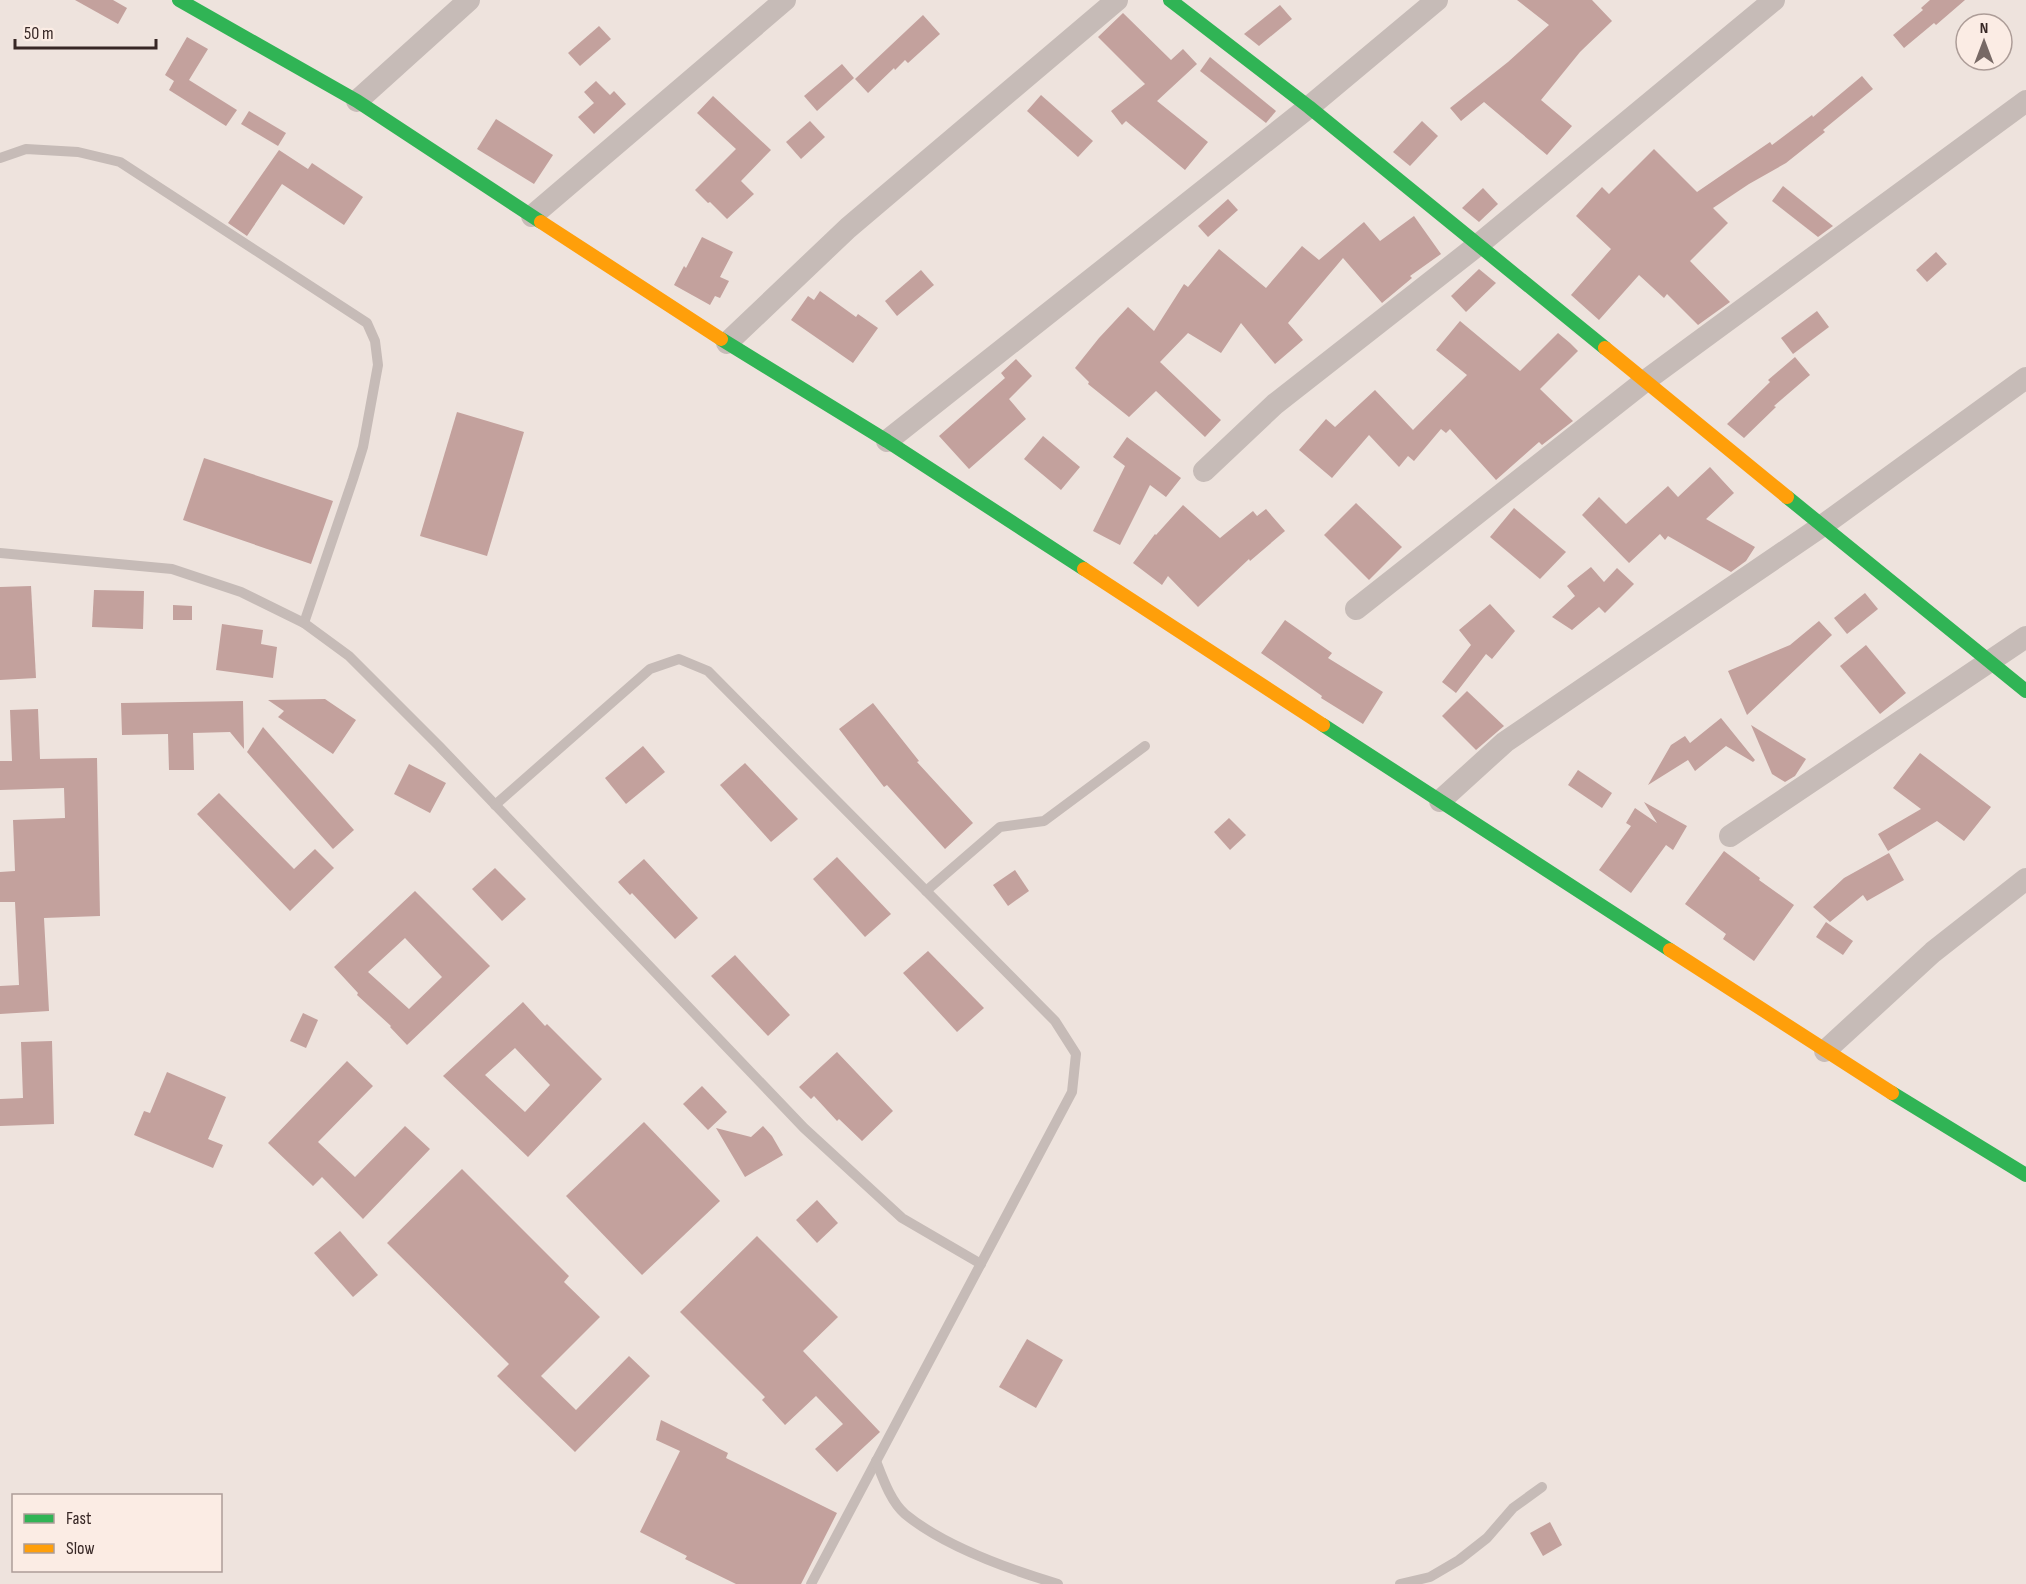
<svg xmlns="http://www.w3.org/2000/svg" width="2026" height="1584" font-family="'Sofia Sans Condensed',sans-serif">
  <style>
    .building { fill: #c3a19d; fill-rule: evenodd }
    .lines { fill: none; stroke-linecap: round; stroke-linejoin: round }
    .lane { stroke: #c6bbb7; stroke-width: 10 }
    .street { stroke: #c6bbb7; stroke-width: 22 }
    .fast { stroke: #30b455; stroke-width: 14 }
    .slow { stroke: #ff9f0a; stroke-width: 14 }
  </style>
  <rect width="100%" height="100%" fill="#eee3dd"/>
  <g class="building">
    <polygon points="75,0 113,0 127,8 118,24"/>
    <polygon points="1517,0 1592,0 1612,21 1580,52 1541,100 1572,126 1547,155 1484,102 1461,121 1450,108 1508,62 1549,25"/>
    <polygon points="1930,0 1965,0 1936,25 1934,23 1904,48 1893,35 1923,10 1921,8"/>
    <polygon points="1280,5 1292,19 1259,46 1244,34"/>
    <polygon points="1123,13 1171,60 1183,49 1197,64 1157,101 1208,142 1185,170 1126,121 1122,125 1111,111 1145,84 1098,37"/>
    <polygon points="923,15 940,34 908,63 905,60 895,70 894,68 868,93 855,79"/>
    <polygon points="599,26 611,39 580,66 568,53"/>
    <polygon points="187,37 208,49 189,80 237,110 226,126 169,90 174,81 165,75"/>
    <polygon points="1210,57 1276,111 1266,123 1200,71"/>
    <polygon points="842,64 854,78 817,111 804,96"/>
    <polygon points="1862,76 1873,89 1823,130 1825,132 1786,163 1749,184 1713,208 1728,223 1690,261 1730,302 1698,325 1667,294 1664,298 1639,275 1599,320 1571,295 1611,249 1576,216 1602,187 1609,194 1654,149 1697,192 1770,142 1772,145 1812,115 1813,117"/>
    <polygon points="596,81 610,95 614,91 626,104 594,134 578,117 594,103 584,92"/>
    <polygon points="1041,95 1093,141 1078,157 1027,111"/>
    <polygon points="713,96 771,150 741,181 754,194 727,219 710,202 708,203 695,190 736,149 697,113"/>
    <polygon points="249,111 286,133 278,146 241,124"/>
    <polygon points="496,119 553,155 534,184 477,149"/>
    <polygon points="810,121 825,137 801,159 786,142"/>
    <polygon points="1422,121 1438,136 1410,166 1393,152"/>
    <polygon points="279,150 308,169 312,163 363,197 344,225 282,184 247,236 228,223"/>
    <polygon points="1783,186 1833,226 1818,237 1772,201"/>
    <polygon points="1483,188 1498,204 1479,222 1462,208"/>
    <polygon points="1228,199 1238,210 1208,237 1198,226"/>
    <polygon points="1414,216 1441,254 1410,276 1412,278 1382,303 1343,258 1288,323 1303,340 1275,364 1241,323 1221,353 1188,333 1160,362 1221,420 1205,437 1156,391 1129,417 1088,384 1089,382 1075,368 1099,338 1128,307 1154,331 1184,284 1188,287 1219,249 1266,288 1302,246 1319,260 1364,222 1380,241"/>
    <polygon points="702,237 733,252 720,277 729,281 720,298 715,296 710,305 674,285 684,266 686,268"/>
    <polygon points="1936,252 1947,264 1927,282 1916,270"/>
    <polygon points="1479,269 1496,283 1466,312 1451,296"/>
    <polygon points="921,270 934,285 897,316 885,301"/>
    <polygon points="820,291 856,317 858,314 878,328 853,363 791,320 808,296 814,300"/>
    <polygon points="1817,311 1829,327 1793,354 1781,338"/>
    <polygon points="1460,321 1520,371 1558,333 1570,343 1578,351 1540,389 1573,421 1542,445 1539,442 1496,480 1450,429 1446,433 1441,429 1414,461 1408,456 1399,467 1369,435 1332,478 1299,450 1326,419 1335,427 1375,390 1413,430 1467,375 1436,350"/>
    <polygon points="1795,357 1810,375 1774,406 1776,407 1744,438 1727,424 1770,382 1768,380"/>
    <polygon points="1016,359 1032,376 1009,399 1026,419 969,469 939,436 1005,378 1001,373"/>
    <polygon points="457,412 524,432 487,556 420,536"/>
    <polygon points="1043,436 1080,467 1061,490 1024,459"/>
    <polygon points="1127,437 1181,478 1166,497 1150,485 1120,545 1093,531 1125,466 1113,457"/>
    <polygon points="204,458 333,501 311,564 183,520"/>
    <polygon points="1710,467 1734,493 1706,519 1755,547 1746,561 1731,572 1668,536 1665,540 1660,534 1629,563 1582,515 1599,497 1626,524 1668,486 1678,497"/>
    <polygon points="1356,503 1402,547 1369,580 1324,535"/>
    <polygon points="1183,505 1220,538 1253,511 1257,516 1266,509 1285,531 1250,561 1249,559 1198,607 1168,576 1162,585 1133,563 1155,534 1156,535"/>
    <polygon points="1514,508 1566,552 1540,579 1490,537"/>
    <polygon points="1591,567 1604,582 1617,568 1634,584 1605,613 1599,607 1572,630 1552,617 1575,596 1567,586"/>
    <polygon points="31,586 36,678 0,680 0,587"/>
    <polygon points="94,590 144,591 143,629 92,627"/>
    <polygon points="1865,593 1878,609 1847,634 1834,618"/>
    <polygon points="1490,604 1515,631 1492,659 1486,654 1456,693 1442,682 1471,645 1459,630"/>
    <polygon points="173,605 192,606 192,620 173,620"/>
    <polygon points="1285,620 1332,653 1328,658 1383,692 1363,724 1321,698 1322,696 1261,653"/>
    <polygon points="1819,621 1832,635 1747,715 1728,671 1790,645"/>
    <polygon points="222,624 263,630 261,644 277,647 273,678 216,670"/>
    <polygon points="1866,645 1906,693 1880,714 1840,666"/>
    <polygon points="1467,691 1504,726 1476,750 1442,716"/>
    <polygon points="325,699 356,720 333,754 278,717 284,711 268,700"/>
    <polygon points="243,701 244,749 230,732 193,733 194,770 169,770 168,734 122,735 121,703"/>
    <polygon points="873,703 919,761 917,762 973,823 945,849 887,785 884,787 839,729"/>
    <polygon points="38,709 40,759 97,758 100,916 44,918 49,1011 0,1014 0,986 19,985 15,902 0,902 0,872 15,871 13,820 65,818 64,788 0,790 0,761 12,761 10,710"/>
    <polygon points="1721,718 1755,760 1753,762 1726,746 1695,771 1688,760 1648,785 1671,745 1685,736 1690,743"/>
    <polygon points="1751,725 1806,759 1795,776 1785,782 1772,774"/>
    <polygon points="263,727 354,830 333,849 247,752"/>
    <polygon points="643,746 665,772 626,804 605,778"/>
    <polygon points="1920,753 1991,807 1964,841 1937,821 1888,851 1878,834 1921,809 1893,788"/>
    <polygon points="745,763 798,819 771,842 720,785"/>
    <polygon points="409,764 446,783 430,813 394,794"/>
    <polygon points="1578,770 1612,793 1602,808 1568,785"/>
    <polygon points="219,793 294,869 315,849 334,868 290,911 197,814"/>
    <polygon points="1644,802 1687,826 1673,850 1666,845 1631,893 1599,870 1631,826 1626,823 1635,808 1657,823"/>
    <polygon points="1229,818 1246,835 1230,850 1214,832"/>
    <polygon points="1724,851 1760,878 1759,880 1794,905 1754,961 1723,939 1726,934 1685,904"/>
    <polygon points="1889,853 1904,880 1867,901 1863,895 1830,922 1813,907 1844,878"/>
    <polygon points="837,857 891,914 865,937 813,879"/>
    <polygon points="644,859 698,918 675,939 632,893 630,895 618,882"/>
    <polygon points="495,868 526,899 502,921 472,889"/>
    <polygon points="1015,870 1029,891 1008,906 993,885"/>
    <path d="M415,891L490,966L407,1045L390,1027L391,1026L357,995L358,993L334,967ZM405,938L442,977L409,1009L368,972Z"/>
    <polygon points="1826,922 1853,941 1843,955 1816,937"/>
    <polygon points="928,951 984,1008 957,1032 903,973"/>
    <polygon points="735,955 790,1015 768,1036 711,976"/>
    <path d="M523,1002L545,1026L547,1024L602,1079L528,1157L443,1076ZM515,1048L550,1085L525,1112L485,1075Z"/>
    <polygon points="303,1013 318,1020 306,1048 290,1041"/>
    <polygon points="52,1041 54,1124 0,1126 0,1099 23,1098 21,1042"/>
    <polygon points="837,1052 893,1111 862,1141 839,1119 837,1121 814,1096 811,1099 799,1087"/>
    <polygon points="347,1061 373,1086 318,1142 355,1177 405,1126 430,1149 363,1219 322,1177 313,1186 268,1143"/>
    <polygon points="167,1072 226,1097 208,1139 223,1145 213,1168 134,1135 144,1111 150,1113"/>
    <polygon points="702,1086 727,1112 708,1130 683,1104"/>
    <polygon points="644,1122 720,1201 642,1275 566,1196"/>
    <polygon points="763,1126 772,1136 783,1155 745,1177 716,1128 751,1137"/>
    <polygon points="462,1169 569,1276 564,1282 600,1317 541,1376 576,1410 629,1356 650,1376 575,1452 497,1376 509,1364 387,1243"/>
    <polygon points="817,1200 838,1223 817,1243 796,1220"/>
    <polygon points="340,1231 378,1275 353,1297 314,1253"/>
    <polygon points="757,1236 838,1317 803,1351 880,1432 837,1472 815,1449 843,1424 816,1396 785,1425 762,1400 765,1397 680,1312"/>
    <polygon points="1027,1339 1063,1360 1036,1408 999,1387"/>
    <polygon points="661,1420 728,1453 726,1458 837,1513 801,1584 736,1584 685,1559 687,1556 640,1532 680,1451 656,1440"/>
    <polygon points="1550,1522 1562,1545 1543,1556 1530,1533"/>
  </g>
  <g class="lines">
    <g class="lane">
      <polyline points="0,158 26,149 78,152 120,162 367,323 375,341 378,365 363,447 353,479 304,623"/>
      <polyline points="0,553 172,569 241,592 304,623 349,656 439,746 804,1128 902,1218 981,1264"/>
      <polyline points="495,805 650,669 679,659 708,671 1055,1021 1076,1054 1072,1092 811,1584"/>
      <polyline points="926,891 1000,827 1044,821 1145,746"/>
      <path d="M876,1461C883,1479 891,1502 905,1514C945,1547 1008,1569 1058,1584"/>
      <polyline points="1400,1584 1430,1577 1459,1560 1487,1538 1513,1508 1542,1487"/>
    </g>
    <g class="street">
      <polyline points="357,101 469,0"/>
      <polyline points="532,216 785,0"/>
      <polyline points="727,343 848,228 1117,0"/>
      <polyline points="887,441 1309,107 1437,0"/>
      <polyline points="1204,471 1275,404 1478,245 1774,0"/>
      <polyline points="1356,609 1645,381 2026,101"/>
      <polyline points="1440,801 1505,742 1822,526 2026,378"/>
      <polyline points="1730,836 2026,637"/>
      <polyline points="1825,1051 1933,952 2026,879"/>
    </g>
    <g class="fast">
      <polyline points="179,0 357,101 541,222"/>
      <polyline points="1170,0 1309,107 1605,348"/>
      <polyline points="721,339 887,441 1084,569"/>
      <polyline points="1787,497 2026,691"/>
      <polyline points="1323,725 1670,950"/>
      <polyline points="1892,1093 2026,1175"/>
    </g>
    <g class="slow">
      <polyline points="541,222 721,339"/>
      <polyline points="1605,348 1787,497"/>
      <polyline points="1084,569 1323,725"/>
      <polyline points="1670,950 1892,1093"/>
    </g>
  </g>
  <rect x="12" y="1494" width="210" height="78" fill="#fbece4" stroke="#ad9d98" stroke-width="1.5"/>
  <rect x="24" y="1514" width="30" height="9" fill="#30b455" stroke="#ad9d98" stroke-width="1.5"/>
  <text x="66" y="1524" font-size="18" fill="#372725">Fast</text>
  <rect x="24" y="1544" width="30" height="9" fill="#ff9f0a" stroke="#ad9d98" stroke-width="1.5"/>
  <text x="66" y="1554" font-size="18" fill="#372725">Slow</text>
  <g transform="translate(1984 42)"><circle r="28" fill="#fbece4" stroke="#ad9d98" stroke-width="1.5"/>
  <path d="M0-4.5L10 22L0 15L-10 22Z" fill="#776965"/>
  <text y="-9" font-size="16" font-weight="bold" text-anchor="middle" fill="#372725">N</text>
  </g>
  <path d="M15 39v9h141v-9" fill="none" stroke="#372725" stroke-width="3"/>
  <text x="24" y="39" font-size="18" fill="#372725" stroke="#fbece4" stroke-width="4.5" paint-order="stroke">50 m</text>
</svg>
